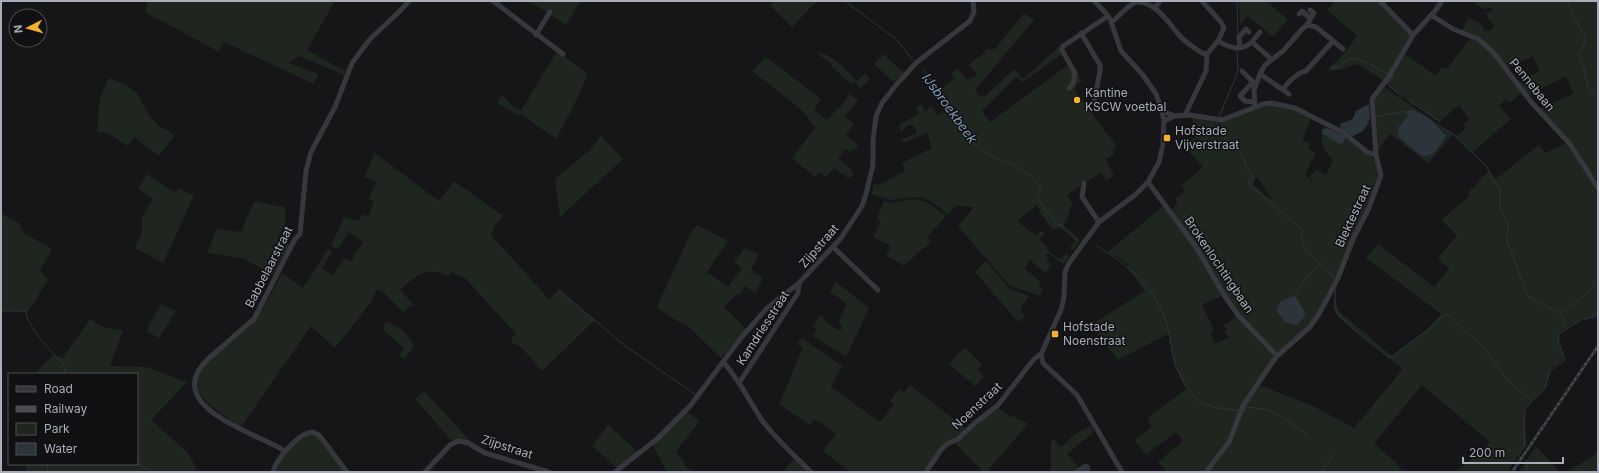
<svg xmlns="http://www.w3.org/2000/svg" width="1599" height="473" font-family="Inter,sans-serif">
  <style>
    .green { fill: #1e261f; fill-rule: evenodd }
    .water { fill: #2c353c }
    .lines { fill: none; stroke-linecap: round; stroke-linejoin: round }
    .stream { stroke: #2c353c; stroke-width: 1 }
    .minor { stroke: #37383d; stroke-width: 5 }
    .rail-casing { stroke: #4a4c52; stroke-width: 2.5 }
    .rail { stroke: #111113; stroke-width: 1; stroke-dasharray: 3; stroke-linecap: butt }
    .poi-dot { fill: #f2b134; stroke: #111113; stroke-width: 1.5 }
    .labels { text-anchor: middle; stroke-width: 3; stroke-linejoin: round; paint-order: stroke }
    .street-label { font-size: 12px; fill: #a8adb8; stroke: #111113 }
    .poi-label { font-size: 12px; fill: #a8adb8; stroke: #111113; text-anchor: start }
    .water-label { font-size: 13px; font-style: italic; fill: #7f9bb3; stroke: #111113 }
  </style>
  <rect width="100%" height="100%" fill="#161618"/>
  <g class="green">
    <polygon points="148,1 335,1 307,50 345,71 344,75 299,56 289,63 318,74 314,84 224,42 219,52 145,12"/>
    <polygon points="529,1 580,1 566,25"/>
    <polygon points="775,1 817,1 792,27 770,6"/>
    <polygon points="1239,1 1266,1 1288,19 1273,37 1248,16 1240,25"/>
    <polygon points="1335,1 1378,1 1411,36 1384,81 1358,64 1347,67 1341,70 1328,71 1330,67 1343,55 1357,36 1327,10"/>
    <path d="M1472,1H1598V177L1594,179L1540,108L1573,94L1566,76L1529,95L1519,83L1539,71L1533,56L1507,69L1493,50L1462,31L1468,18C1477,20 1481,23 1485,31H1490L1495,26L1489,20L1486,13L1491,12L1492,8L1483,9Z"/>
    <path d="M1024,13L1034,20L975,90L979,96L984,97L1014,69L1023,79L1061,45L1059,49L1062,54L1023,82L1016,77L982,111L990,122L1071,63L1082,81L1075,86L1076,87L1074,89L1116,146L1112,149L1115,154L1106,159L1114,176L1106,181L1100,173L1067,195L1073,204L1071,206L1068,217L1063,227L1080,241L1073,250L1070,248L1075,240L1060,228L1052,229C1047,221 1040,214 1037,205L1017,221L1036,236L1041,231L1045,233L1039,239L1047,247V250L1056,257L1061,259L1067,253L1069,256L1064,264L1047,253L1045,255L1048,258L1046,260L1052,266L1045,273L1030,260L1025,268L1040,282L1038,284L1043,290L1040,296L1010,286L958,226L974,207L956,206L947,215L941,208L925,198L913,197L892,200L871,194L874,184L879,185L905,171L902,163L932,148L927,133L903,143L901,140L916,133V129L913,125H908L901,132L899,126L900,124L919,114L915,109L921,104L926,111L931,106L938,115L949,107L940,90L955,78L951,74L957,68L967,80L976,76L977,73L969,66C973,58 982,58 986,49H995Z"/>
    <polygon points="1471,38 1489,50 1522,92 1510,103 1506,99 1499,106 1511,119 1473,152 1456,137 1466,128 1463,125 1469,119 1459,105 1439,122 1388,86 1388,84 1405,54 1436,76 1442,67 1447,69"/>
    <polygon points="557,51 588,74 578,97 556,139 521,114 519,116 497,103 502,94 511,105 521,111"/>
    <polygon points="820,52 834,59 857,81 865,74 870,78 861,89 854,82 852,85 831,66 832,64 819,55"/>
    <polygon points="883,54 904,73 894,82 874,64"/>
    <polygon points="766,57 821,99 814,110 827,120 839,107 840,108 849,94 858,100 845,117 854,124 846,135 858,145 855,150 852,149 850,152 845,149 838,158 853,171 852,173 854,174 849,179 834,168 826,177 819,172 815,177 792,158 816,127 811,123 803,111 752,71"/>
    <polygon points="109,78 126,85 137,93 151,118 158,125 175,135 159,156 134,137 128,146 108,133 97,132 100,97"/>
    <polygon points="1384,87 1453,134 1428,163 1390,134 1381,146 1379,152 1374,100"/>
    <path d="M1265,105C1283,105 1297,110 1311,119L1302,140L1310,144L1308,149L1316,153L1305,174L1318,189L1310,178L1311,173L1313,174L1316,169L1326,175L1333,160C1325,154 1320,141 1322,131L1326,128L1345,142L1348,138L1371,156L1376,161L1379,167V180L1336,276L1312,322L1278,354L1240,316L1171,210L1178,203L1175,199L1185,191L1181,186L1203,167L1190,153L1192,140L1197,135L1191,116L1219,123ZM1257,177L1273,200L1264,195L1259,188L1253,186L1255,179Z"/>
    <polygon points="602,133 602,137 623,159 560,217 555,179 592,148"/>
    <path d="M1567,143L1598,191V316L1582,319L1560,331L1558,338C1561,355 1573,357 1551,368L1546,386L1538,396L1531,401L1525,410L1526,444L1507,472H1456L1490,442L1422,385L1374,443L1396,463L1403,472H1209L1230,444L1246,405L1259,385L1313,406L1354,428L1403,369L1338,317L1334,308L1335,289L1337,290C1335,298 1335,304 1339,311L1392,356L1431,326L1441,314L1366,258L1378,244L1434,287L1449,269L1438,258L1457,235L1441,220L1469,196L1468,193L1489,170L1494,180L1539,145L1545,153Z"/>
    <path d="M375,153L439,201L454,181L503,216L495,225L491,235L549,299L559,290L595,320L542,371L521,347L512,343L511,338L516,334L465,278L451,272L449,276C424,266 419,274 400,290L413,304L403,312L382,291L376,290L371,302L335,348L311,326L241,427C196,396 176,385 228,343C235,337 244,333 250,326C263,313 273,289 282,273L303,288L328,249L332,252L322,268L333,275L344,258L351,261L363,242L349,232L338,249L331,246L344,217L359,221L362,214L368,216L374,201L368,199L376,182L364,177Z"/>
    <polygon points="147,174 175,193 179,188 194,196 163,263 135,248 142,233 142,217 153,199 138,188"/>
    <polygon points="914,199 926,202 946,216 928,236 930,243 903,266 900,263 886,256 891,246 873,237 881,222 877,219 884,201 892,203"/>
    <polygon points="254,201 280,207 285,206 285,226 277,238 290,245 274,275 242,258 207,253 217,229 241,232"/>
    <path d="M1164,205L1196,248L1223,295L1202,305L1214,330L1210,332L1215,344L1229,337L1224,332L1227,329L1223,326L1238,316L1275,356L1256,383L1229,439L1204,472H1167L1158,462L1183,441L1176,432L1146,455L1134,440L1152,427L1149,423L1150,422L1147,418L1186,389C1176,370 1171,355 1170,333L1118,360L1091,325L1145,291L1127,268L1129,265L1108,252Z"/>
    <polygon points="1,213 19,223 24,233 52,249 40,270 48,280 28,312 1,311"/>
    <polygon points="697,225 728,241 707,272 728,287 742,269 734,262 745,248 759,254 751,269 763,278 755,294 745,286 740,295 737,294 724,307 746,329 721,358 688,326 672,318 657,307 691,232"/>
    <polygon points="986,261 1009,288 1029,296 1020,309 1025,316 1018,322 975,272"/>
    <polygon points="836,282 869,308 846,357 813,336 817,330 813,326 821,315 826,320 825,322 840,331 843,326 838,322 847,304 830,292"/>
    <polygon points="161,304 176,311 159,338 146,331"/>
    <polygon points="90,319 103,327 123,331 110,366 146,367 187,382 151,420 187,452 196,467 194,472 27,472 25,464 137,464 137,374 34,374 53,355 63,358"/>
    <path d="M386,321C398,327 409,333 414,346L404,360L399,355L404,349L384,330L383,327Z"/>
    <polygon points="802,338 842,366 831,387 880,422 894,405 890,401 899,389 904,393 910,385 966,429 962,434 948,441 926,472 850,472 823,451 836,434 814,419 810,425 779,404 803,348 797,344"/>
    <polygon points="965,347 982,365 977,370 984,377 975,386 949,364"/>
    <polygon points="424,391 472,443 460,439 452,441 415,399"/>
    <polygon points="997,407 1011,417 1013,416 1028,424 986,472 984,472 967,456 954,442"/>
    <polygon points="687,412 700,421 676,451 687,468 693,472 667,472 653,445"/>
    <polygon points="608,425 638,452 617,468 592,446"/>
    <polygon points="1091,425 1094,432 1067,454 1078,466 1071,472 1051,472 1051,442 1053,439 1061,447 1073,436"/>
    <polygon points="316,434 345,472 276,472 279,462 282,456 305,435"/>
    <polygon points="1536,446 1560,472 1519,472"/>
    <polygon points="1598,453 1598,468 1593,472 1566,472"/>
    <polygon points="794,458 809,472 783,472"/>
  </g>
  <g class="water">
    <path d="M1367,105H1369L1370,118L1368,124L1363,131L1353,136L1341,129L1340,124C1348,120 1354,122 1355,112Z"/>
    <path d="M1409,110C1423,111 1438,126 1446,136C1440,144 1434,160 1420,155L1399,137L1398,128L1408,116L1407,112Z"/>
    <polygon points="1327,128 1346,137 1344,142 1341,144 1338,143 1322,133 1322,129"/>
    <polygon points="1293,296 1296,297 1306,315 1297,325 1285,322 1276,310 1280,302"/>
    <polygon points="1086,463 1090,466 1090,472 1071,472"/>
  </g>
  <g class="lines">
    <g class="stream">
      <polyline points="845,1 896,39 913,60"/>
      <polyline points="1237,1 1238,35"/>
      <polyline points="1479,1 1487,1"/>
      <polyline points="1568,1 1572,14 1585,36 1585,43 1579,55 1584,69 1588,87 1598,95"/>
      <path d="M1331,67H1338L1350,58C1365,59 1375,68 1388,74"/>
      <path d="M922,69C934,82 943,97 952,112C958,123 965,136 975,145C995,162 1026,163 1041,189L1037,198L1057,224L1063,226L1079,240"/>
      <polyline points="1393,76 1387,84 1402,97"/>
      <polyline points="1408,100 1439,121"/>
      <polyline points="1219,117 1238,72 1237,50"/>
      <polyline points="1375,117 1400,112 1409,112"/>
      <path d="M1217,122C1218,134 1231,140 1238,149C1243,155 1244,162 1247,168C1250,173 1253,173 1253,179L1249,181L1250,185L1299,227L1302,230C1301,238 1304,244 1305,251L1318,261L1334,277"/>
      <polyline points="1445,129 1453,134 1486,166 1500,190 1500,208 1508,225 1507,237"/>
      <polyline points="1507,240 1528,297 1560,313 1567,328"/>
      <path d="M1097,246C1128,265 1157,288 1167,325C1171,339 1171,353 1176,367C1179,373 1183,380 1186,386"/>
      <polyline points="1299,289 1308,275 1320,264"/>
      <polyline points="1335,289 1335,309 1338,314 1350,325 1355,331 1390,358 1428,330 1443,315 1448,315 1468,334"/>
      <polyline points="559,290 624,345 696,395"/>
      <polyline points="1294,296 1298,292"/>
      <path d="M1,311H26C26,325 50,350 60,361C65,365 66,368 64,374"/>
      <path d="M1561,313C1574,304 1586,294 1598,283"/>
      <polyline points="1470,335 1485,349 1508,381 1532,401 1525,410 1524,427 1525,446 1519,455 1520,457"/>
      <path d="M1188,388C1191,392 1194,397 1198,400C1210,409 1225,408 1239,411"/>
      <polyline points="1533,400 1545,389 1550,371 1565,360 1558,340 1560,333 1581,320 1598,316"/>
      <polyline points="1243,412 1247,407 1269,410 1280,416"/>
      <polyline points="1285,419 1307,434"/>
      <polyline points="1525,460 1527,465 1526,472"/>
      <polyline points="137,463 152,472"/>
      <polyline points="47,472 48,464"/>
      <polyline points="1320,472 1335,453"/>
    </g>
    <g class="minor">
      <polyline points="493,1 563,54"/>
      <polyline points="1094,1 1104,11 1110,19 1121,51 1143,75 1156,94 1162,111 1164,121 1163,144 1159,162 1148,182 1135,195 1099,222 1069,263 1065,272 1064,297 1061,310 1041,354 1043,363 1077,395 1122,472"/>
      <polyline points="1380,1 1413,35"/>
      <polyline points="1156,6 1160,1"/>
      <polyline points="1299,14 1302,11 1310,18"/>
      <polyline points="1431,15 1453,29 1478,39 1493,52 1532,103 1570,144 1598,188"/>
      <path d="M1112,22C1119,16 1127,6 1136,2C1155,0 1170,25 1180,36C1186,43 1195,48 1202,53L1207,54"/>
      <polyline points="1306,26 1314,13 1310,10"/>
      <polyline points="1081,33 1100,65 1100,71 1094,103"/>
      <polyline points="536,35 550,12"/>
      <path d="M1218,41C1229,48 1241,52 1252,42L1271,59"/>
      <polyline points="1252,42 1260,32"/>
      <polyline points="1240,48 1239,37 1246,29 1249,32"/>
      <polyline points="1242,71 1255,84"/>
      <polyline points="1260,74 1289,94"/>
      <polyline points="1069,88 1073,84 1075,73 1062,50 1062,47 1108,16"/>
      <path d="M1284,89C1286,83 1299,72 1306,71L1333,41"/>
      <polyline points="1254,102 1245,101 1240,96 1250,85 1255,84"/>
      <polyline points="1255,106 1254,90 1260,74 1265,65 1284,50 1303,28 1308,25 1316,27 1343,49"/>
      <polyline points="1162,111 1175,116 1190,115 1222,120 1263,104 1271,103 1295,108 1344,133 1367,152 1376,155"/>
      <polyline points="1185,115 1206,71 1207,54 1218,41 1224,28 1221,22 1202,1"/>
      <polyline points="1164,121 1175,116"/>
      <polyline points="1148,182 1196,247 1224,295 1238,315 1277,356"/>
      <polyline points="1084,183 1082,197 1099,222"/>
      <polyline points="833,247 878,290"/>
      <path d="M723,362C740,380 750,403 764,423C778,441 795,456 811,472"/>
      <polyline points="739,383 798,293 799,283"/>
      <path d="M285,451C264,437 188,415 195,380C196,372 202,365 208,359L254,319L295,239L300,234L306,171L311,152L335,107L352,63L370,39L400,11L409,1"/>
      <path d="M273,472C276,459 299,433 312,432L319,435L347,472"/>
      <polyline points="425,472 450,445 458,441 468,443 485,453 549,472"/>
      <polyline points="615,472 657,439 690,406 741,338 767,308 799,283 841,238 862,206 866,194 873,165 873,141 876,116 882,103 896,85 917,62 970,21 974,12 973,1"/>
      <polyline points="926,472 940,451 947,444 958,439 975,423 998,405 1034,359 1041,354"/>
      <polyline points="1206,472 1229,442 1243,406 1269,367 1277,356 1310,327 1319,314 1338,278 1353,239 1369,208 1381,175 1376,155 1372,99 1390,75 1413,35 1435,11 1442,1"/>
    </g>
    <defs>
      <polyline id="rail" points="1512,472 1598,346"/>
    </defs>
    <use href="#rail" class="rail-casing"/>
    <use href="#rail" class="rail"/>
  </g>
  <g class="poi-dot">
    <circle cx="1077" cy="100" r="4"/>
    <rect x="1163" y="134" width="8" height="8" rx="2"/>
    <rect x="1051" y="330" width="8" height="8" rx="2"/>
  </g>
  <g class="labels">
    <g class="street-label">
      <text transform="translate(1532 85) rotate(51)" y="4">Pennebaan</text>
      <text transform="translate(1353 216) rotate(-65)" y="4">Blektestraat</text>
      <text transform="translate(819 246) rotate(-49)" y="4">Zijpstraat</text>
      <text transform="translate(1219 265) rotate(56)" y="4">Brokenlochtingbaan</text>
      <text transform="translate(269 267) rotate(-63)" y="4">Babbelaarstraat</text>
      <text transform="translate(763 328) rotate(-57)" y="4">Kamdriesstraat</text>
      <text transform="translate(977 406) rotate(-43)" y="4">Noenstraat</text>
      <text transform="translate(507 447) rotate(18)" y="4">Zijpstraat</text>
    </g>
    <g class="poi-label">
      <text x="1085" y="97">Kantine<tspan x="1085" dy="14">KSCW voetbal</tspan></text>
      <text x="1175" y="135">Hofstade<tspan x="1175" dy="14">Vijverstraat</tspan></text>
      <text x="1063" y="331">Hofstade<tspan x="1063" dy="14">Noenstraat</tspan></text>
    </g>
    <g class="water-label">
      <text transform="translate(950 108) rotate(54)" y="5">IJsbroekbeek</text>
    </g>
  </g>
  <rect width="1599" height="473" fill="none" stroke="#a8adb8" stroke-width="4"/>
  <rect x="8" y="373" width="130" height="92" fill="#111113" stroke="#4d4f55"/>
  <rect x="16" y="386" width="20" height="6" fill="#37383d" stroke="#4d4f55"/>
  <text x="44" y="393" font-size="12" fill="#a8adb8">Road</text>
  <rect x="16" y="406" width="20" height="6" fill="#4a4c52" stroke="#4d4f55"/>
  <text x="44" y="413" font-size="12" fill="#a8adb8">Railway</text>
  <rect x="16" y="423" width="20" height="12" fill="#1e261f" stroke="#4d4f55"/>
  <text x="44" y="433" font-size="12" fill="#a8adb8">Park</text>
  <rect x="16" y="443" width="20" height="12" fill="#2c353c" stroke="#4d4f55"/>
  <text x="44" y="453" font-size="12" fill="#a8adb8">Water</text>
  <g transform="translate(28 28) rotate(264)"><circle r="19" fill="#111113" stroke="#4d4f55"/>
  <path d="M0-3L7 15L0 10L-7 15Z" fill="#f2b134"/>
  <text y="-6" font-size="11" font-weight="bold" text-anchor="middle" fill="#a8adb8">N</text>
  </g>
  <path d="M1463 457v6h100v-6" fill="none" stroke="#a8adb8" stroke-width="2"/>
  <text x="1469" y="457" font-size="12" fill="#a8adb8" stroke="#111113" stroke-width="3" paint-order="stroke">200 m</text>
</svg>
